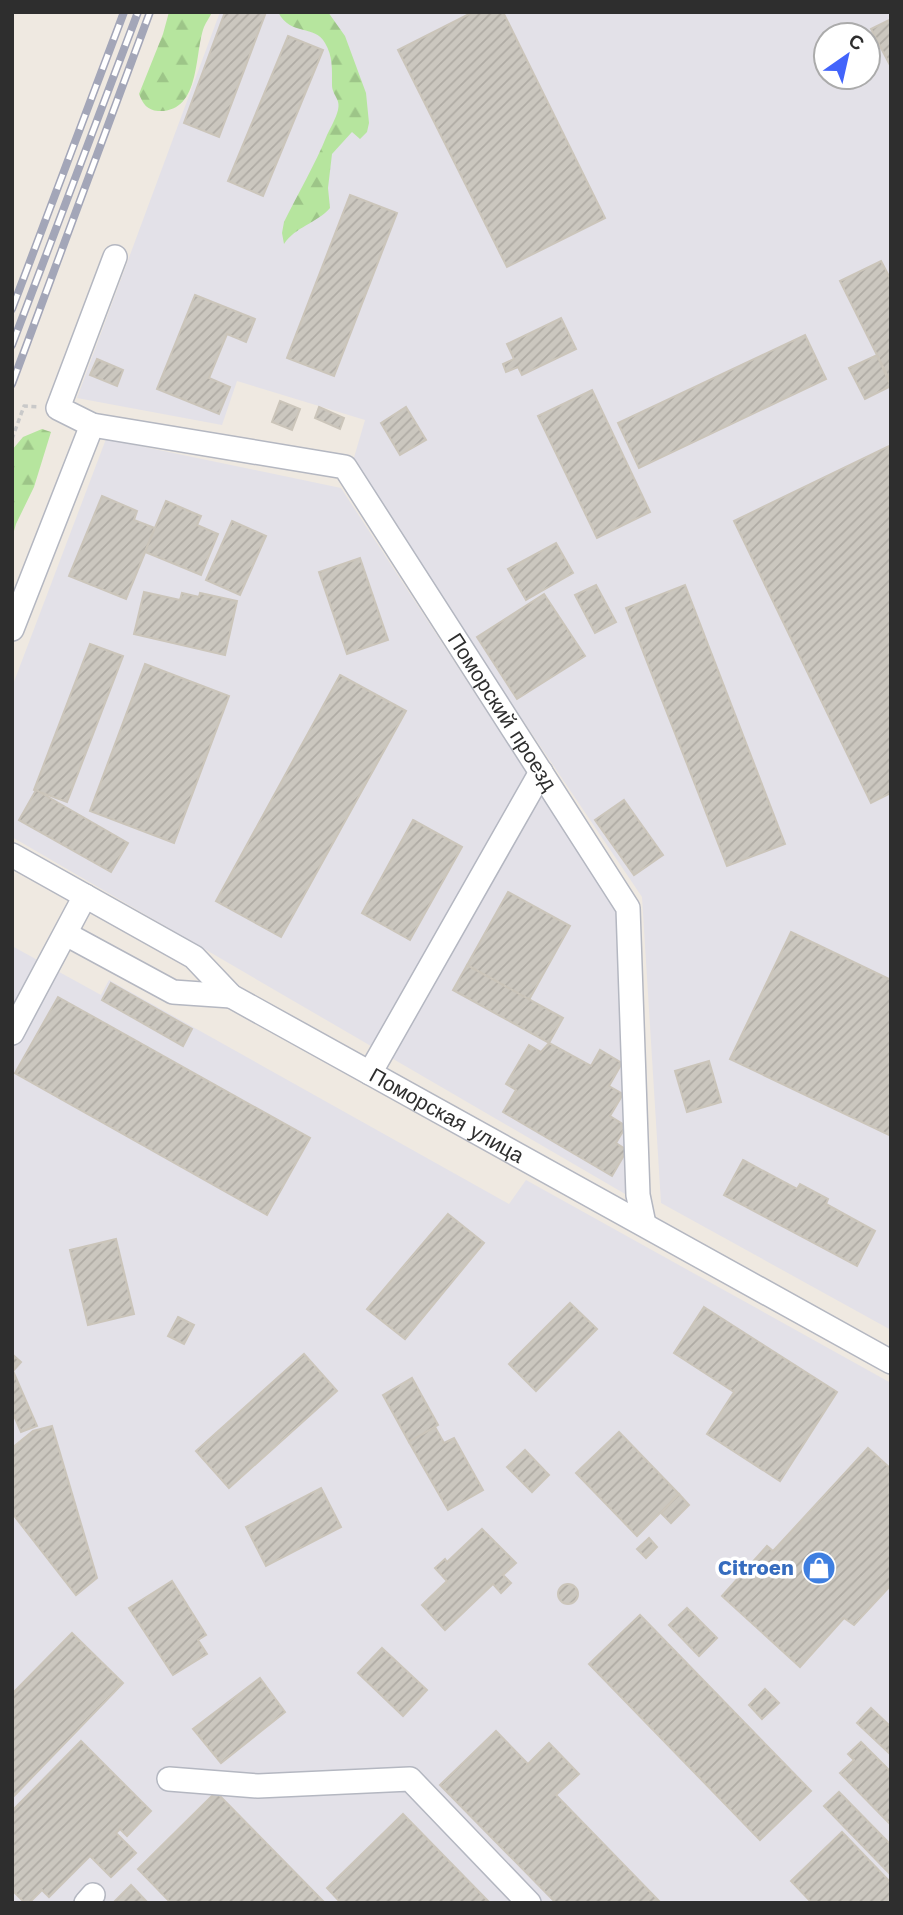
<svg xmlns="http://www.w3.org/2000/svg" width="903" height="1915" font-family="'Work Sans',sans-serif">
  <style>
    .industrial { fill: #e3e1e8; fill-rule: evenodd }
    .forest { fill: url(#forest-firs) }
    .building { fill: url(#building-hatch); stroke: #cbc5ba; stroke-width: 2 }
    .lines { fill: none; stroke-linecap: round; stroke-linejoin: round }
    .minor-casing { stroke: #b4b7c1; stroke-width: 26 }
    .path { stroke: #c9c9c9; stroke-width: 3.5; stroke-dasharray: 5 3.5; stroke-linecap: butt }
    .minor { stroke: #fff; stroke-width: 23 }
    .rail-casing { stroke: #a3a6b8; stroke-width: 8 }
    .rail { stroke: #fff; stroke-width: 5; stroke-dasharray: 16; stroke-linecap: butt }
    .labels { text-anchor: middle; stroke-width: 7; stroke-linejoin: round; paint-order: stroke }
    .street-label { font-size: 21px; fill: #2e2e2e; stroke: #fff }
    .shop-label { font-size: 21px; font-weight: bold; fill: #366cbe; stroke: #fff; text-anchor: end }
  </style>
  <defs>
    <pattern id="forest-firs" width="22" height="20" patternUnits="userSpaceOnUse" patternTransform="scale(1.75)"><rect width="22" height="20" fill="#b6e59e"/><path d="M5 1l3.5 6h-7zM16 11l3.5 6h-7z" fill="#9dc588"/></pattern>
    <pattern id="building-hatch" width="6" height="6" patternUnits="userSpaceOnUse" patternTransform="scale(1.75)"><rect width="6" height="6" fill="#cbc7bf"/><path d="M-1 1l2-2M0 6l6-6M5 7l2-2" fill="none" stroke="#afaba4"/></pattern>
  </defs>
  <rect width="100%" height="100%" fill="#efe9e1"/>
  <g class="industrial">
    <path d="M220,12H891V1330L661,1203L642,897L466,636L353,461L365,420L237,381L222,425L77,398ZM826,35H868V77H826Z"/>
    <polygon points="106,439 341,488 622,919 632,1198 12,837 12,687"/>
    <polygon points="12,946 101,995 109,980 509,1204 526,1180 891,1383 891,1903 12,1903"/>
  </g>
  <g class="forest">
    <path d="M169,12H212C210,17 206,22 204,27C194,54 201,113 158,111C147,110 143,104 139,94L163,34Z"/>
    <path d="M278,12H328L345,36L366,93L369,123L367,132L360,139L352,132L332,154L328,188L330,208C317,223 295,227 284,244L282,233L284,222C298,193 315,165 327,135C331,127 336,118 338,110C341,99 332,95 332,85C332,70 333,56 325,43C315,24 291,37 278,12Z"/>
    <polygon points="42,429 51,432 34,487 16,524 12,538 12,450 23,437"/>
  </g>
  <g class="building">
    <polygon points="225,12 266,12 219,137 184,123"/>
    <polygon points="473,12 503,12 605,218 507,267 398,50"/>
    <polygon points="891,19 891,67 871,29"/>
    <polygon points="288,36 323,50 263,196 228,181"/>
    <polygon points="350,195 397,213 334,376 287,358"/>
    <polygon points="881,261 891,280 891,383 840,281"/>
    <polygon points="195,295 255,319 246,342 227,334 209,378 230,387 219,414 157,389"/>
    <polygon points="561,318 576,349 522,375 518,367 506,372 503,364 514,359 507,344"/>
    <polygon points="805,335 826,379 639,468 618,423"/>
    <polygon points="877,355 891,386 865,399 849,368"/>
    <polygon points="97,359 123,370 117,386 90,375"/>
    <polygon points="592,390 650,512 597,538 538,416"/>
    <polygon points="280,401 300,409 292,430 272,422"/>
    <polygon points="319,407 344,418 340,429 315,418"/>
    <polygon points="406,407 426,440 400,455 381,423"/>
    <polygon points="891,445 891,793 871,803 734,521"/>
    <polygon points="102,496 137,511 134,520 155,528 126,599 69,576"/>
    <polygon points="166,501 201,516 197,525 218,534 201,575 145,552"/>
    <polygon points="232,521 266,536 240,595 206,580"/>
    <polygon points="556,543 573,573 526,600 508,569"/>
    <polygon points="360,558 388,640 347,654 319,572"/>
    <polygon points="596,585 616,622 595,633 575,595"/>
    <polygon points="685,585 785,844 727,866 626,608"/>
    <polygon points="144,592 180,600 182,593 199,597 200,593 237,601 225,655 134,634"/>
    <polygon points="544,594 585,656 517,699 477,637"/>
    <polygon points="90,644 123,656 67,802 34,790"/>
    <polygon points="145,664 229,696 174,843 90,811"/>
    <polygon points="340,675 406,711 281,937 216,901"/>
    <polygon points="36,790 128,843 111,872 19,820"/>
    <polygon points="624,800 663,855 634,875 595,820"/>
    <polygon points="413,820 462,847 410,940 362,913"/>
    <polygon points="508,892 570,926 529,1000 467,965"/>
    <polygon points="791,932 891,980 891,1136 730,1059"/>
    <polygon points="467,965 563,1018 549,1043 453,990"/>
    <polygon points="111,983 192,1029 183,1046 102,1000"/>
    <polygon points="58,997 310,1138 267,1215 15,1073"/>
    <polygon points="549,1043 591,1066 600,1050 622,1063 609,1086 623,1094 610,1116 626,1126 616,1143 627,1150 612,1176 503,1112 516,1090 506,1084 529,1045 541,1052"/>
    <polygon points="709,1061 721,1102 687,1112 675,1071"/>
    <polygon points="743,1160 797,1189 800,1184 828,1199 826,1204 875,1231 857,1266 724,1195"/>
    <polygon points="448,1214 484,1243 405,1339 367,1309"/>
    <polygon points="116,1239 134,1314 88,1325 70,1250"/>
    <polygon points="570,1303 597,1329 536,1391 509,1364"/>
    <polygon points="704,1307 837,1392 780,1481 707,1434 734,1392 674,1353"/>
    <polygon points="178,1317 194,1325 184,1344 168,1336"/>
    <polygon points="12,1354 21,1362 13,1371 37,1426 21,1432 12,1411"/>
    <polygon points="304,1354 337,1391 229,1488 196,1451"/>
    <polygon points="412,1378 438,1425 409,1442 383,1395"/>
    <polygon points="52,1426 97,1578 76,1595 12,1513 12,1448 33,1431"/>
    <polygon points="435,1427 444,1443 454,1438 483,1490 448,1510 409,1442"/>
    <polygon points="619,1432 679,1494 637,1536 576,1473"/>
    <polygon points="868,1448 891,1469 891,1585 854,1625 844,1618 800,1667 722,1596 767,1546 773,1551"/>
    <polygon points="525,1450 549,1475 532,1492 507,1467"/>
    <polygon points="321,1488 341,1527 266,1566 246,1527"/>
    <polygon points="679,1494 689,1505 671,1523 661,1513"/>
    <polygon points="482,1529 516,1563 503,1575 511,1583 501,1593 493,1584 445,1630 422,1605 447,1581 435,1568 445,1559 447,1562"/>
    <polygon points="649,1538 657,1547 646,1558 637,1549"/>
    <polygon points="172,1581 206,1635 198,1640 207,1654 173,1675 129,1608"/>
    <circle cx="568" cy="1594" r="10"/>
    <polygon points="687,1608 717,1638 699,1656 669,1625"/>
    <polygon points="640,1615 811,1791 760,1840 589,1664"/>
    <polygon points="72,1633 123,1683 12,1798 12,1694"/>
    <polygon points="382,1648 427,1690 403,1716 358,1673"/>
    <polygon points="260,1678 285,1712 221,1763 193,1729"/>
    <polygon points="765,1689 779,1703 762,1719 749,1705"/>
    <polygon points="871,1708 891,1727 891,1755 857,1723"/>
    <polygon points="496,1731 528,1764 549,1743 579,1774 556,1795 661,1903 556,1903 440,1785"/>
    <polygon points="81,1741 151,1811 127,1836 120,1829 116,1833 136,1853 111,1877 90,1856 49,1897 42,1890 29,1903 25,1903 12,1890 12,1811"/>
    <polygon points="861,1742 891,1772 891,1825 840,1773 854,1760 848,1754"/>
    <polygon points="216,1792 325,1903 171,1903 138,1869"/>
    <polygon points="839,1792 891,1845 891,1875 824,1806"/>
    <polygon points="403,1814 490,1903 341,1903 327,1888"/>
    <polygon points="842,1832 891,1883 891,1903 812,1903 791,1881"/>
    <polygon points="131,1885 148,1903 113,1903"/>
  </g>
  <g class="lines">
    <defs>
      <g id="minor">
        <path id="s1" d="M115,257L58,408L92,425L345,467L628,908L638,1195L644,1224"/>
        <polyline points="12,629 92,425"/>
        <path id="s2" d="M12,855L194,957L231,996L891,1362"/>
        <polyline points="66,934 173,992 231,996"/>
        <polyline points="12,1033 85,896"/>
        <polyline points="370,1073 541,772"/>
        <polyline points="169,1779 258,1786 410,1779 529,1903"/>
        <polyline points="86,1903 93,1895"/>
      </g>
    </defs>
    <use href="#minor" class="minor-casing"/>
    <polyline class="path" points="12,439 24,406 39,407"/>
    <use href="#minor" class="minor"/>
    <defs>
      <g id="rail">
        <polyline points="12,309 124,12"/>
        <polyline points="12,345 138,12"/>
        <polyline points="12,384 150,12"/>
      </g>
    </defs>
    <use href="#rail" class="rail-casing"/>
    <use href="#rail" class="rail"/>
  </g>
  <defs>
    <symbol id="shop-disc" viewBox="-11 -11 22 22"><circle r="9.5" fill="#3f7fe0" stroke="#fff"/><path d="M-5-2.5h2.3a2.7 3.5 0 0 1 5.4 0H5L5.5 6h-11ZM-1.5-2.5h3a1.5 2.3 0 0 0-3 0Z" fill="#fff"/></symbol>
  </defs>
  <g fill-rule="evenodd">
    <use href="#shop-disc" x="800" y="1549" width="38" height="38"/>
  </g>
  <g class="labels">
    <g class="street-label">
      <text dy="7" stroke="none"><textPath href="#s1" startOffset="747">Поморский проезд</textPath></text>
      <text dy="7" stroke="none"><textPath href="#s2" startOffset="509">Поморская улица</textPath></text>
    </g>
    <g class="shop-label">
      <text x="794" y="1575">Citroen</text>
    </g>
  </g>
  <rect width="903" height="1915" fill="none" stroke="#2e2e2e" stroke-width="28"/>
  <g transform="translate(847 56) rotate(34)"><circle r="33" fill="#ffffff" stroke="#ababab" stroke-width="2"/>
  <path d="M0-5L12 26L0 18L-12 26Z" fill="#4264fb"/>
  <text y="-10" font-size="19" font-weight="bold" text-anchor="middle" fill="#2e2e2e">С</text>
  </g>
</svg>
